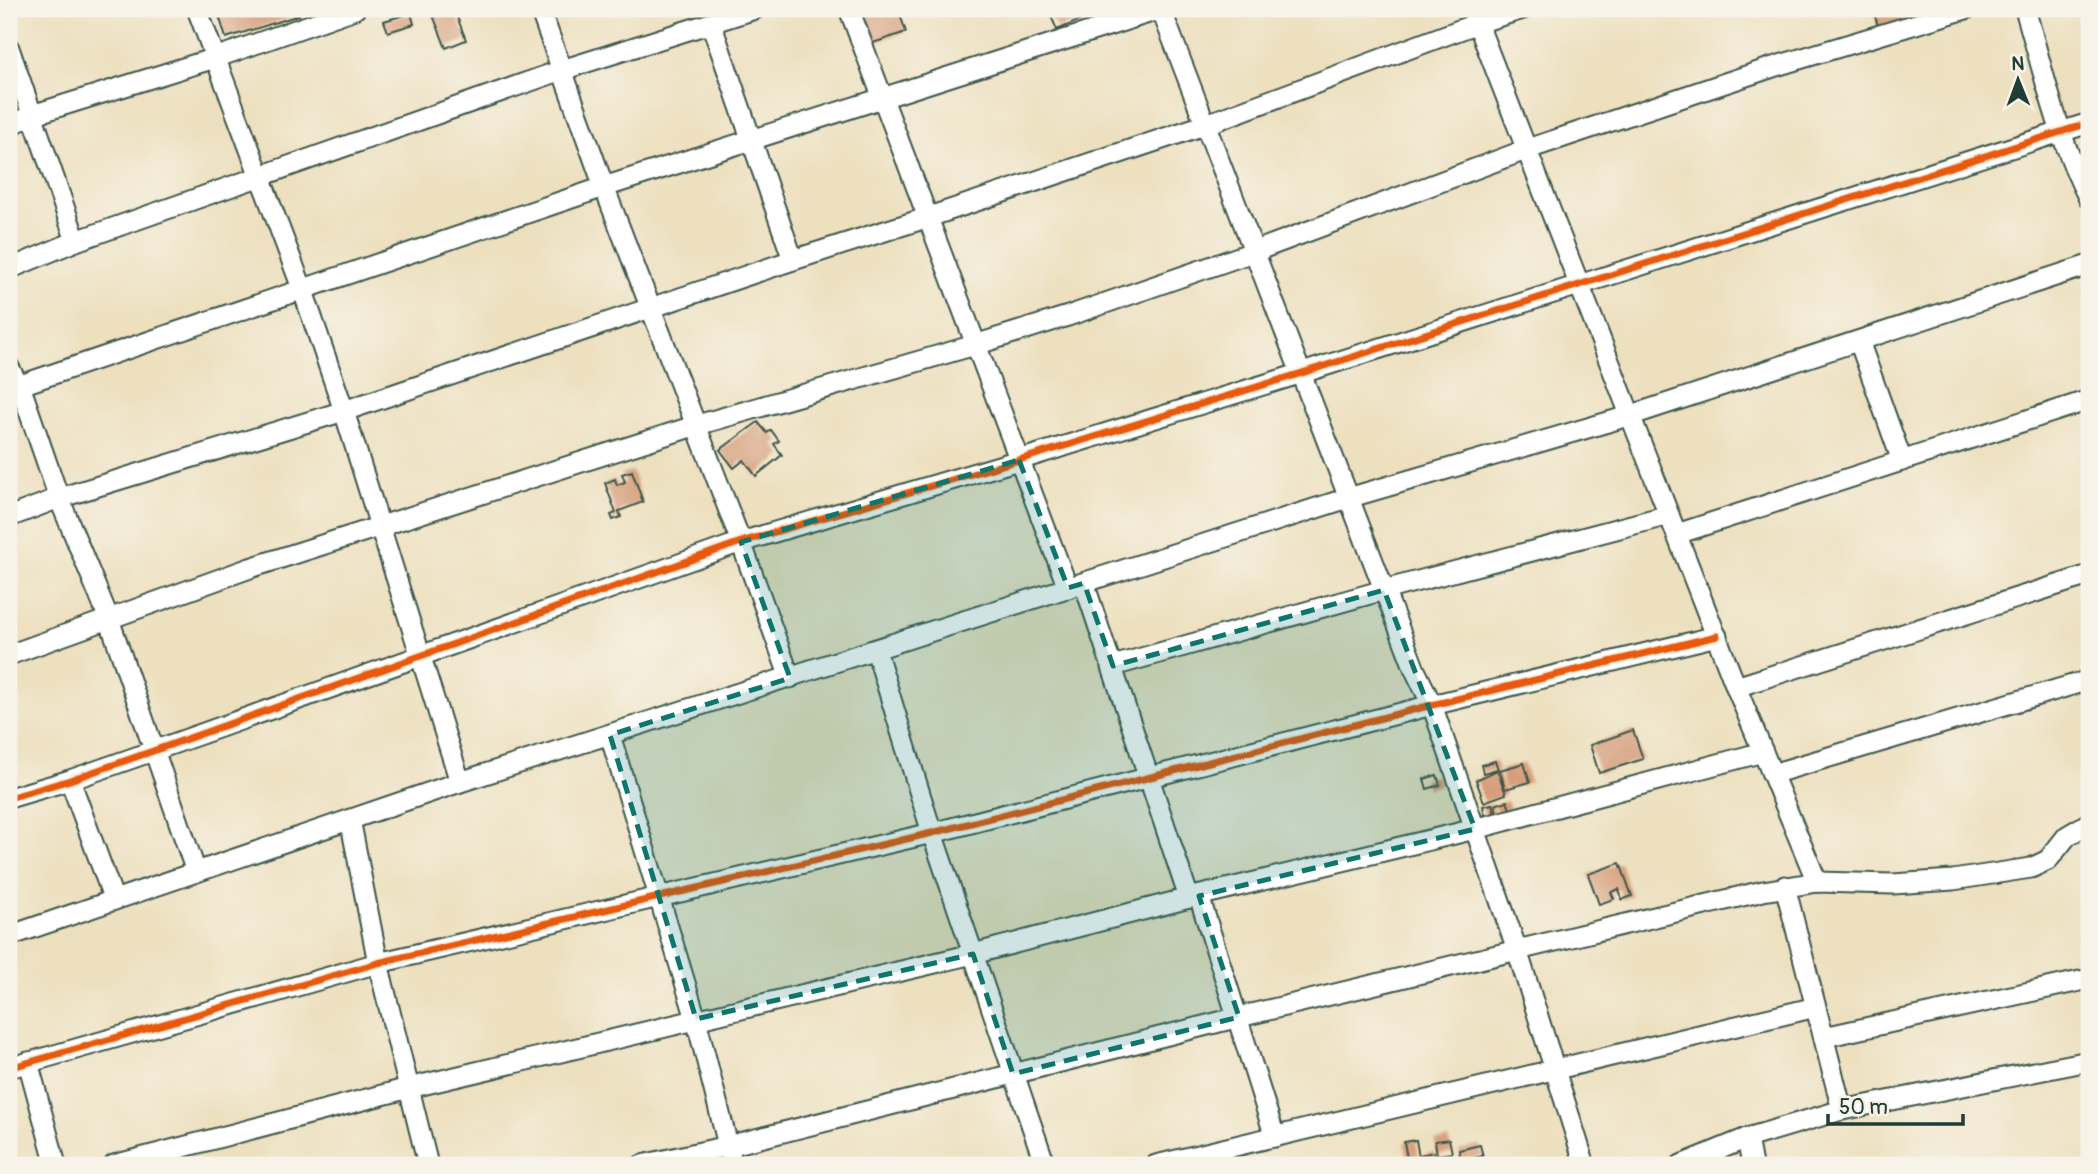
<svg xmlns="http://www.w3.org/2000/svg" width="2098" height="1174" font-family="Pangolin,sans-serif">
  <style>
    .building { fill: #d59d79 }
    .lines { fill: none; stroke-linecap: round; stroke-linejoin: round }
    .minor-casing { stroke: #3e5549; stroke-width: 23 }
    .minor { stroke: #fff; stroke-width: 19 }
    .cycleway-casing { stroke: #f7f3e8; stroke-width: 11 }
    .cycleway { stroke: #e8590c; stroke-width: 7 }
    .marked { fill: #0f766e; fill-opacity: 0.2; stroke: #0f766e; stroke-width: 5; stroke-dasharray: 14 9; stroke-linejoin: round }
  </style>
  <rect width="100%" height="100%" fill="#f7f3e8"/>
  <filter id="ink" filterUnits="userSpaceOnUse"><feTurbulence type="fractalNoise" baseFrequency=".0143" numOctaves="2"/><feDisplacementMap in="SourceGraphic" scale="14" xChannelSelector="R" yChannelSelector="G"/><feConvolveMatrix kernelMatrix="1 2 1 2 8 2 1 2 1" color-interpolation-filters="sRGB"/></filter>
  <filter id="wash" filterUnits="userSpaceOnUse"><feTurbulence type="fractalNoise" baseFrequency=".00686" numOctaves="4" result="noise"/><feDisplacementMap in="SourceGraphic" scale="28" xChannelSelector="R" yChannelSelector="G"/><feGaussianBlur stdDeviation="1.57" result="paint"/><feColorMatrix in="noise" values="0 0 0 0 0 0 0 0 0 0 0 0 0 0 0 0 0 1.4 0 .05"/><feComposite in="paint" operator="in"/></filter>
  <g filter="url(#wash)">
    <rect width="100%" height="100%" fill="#ede0bf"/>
    <g id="blocks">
      <g class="building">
        <polygon points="217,9 297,9 299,15 226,38"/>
        <polygon points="433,9 454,9 466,40 446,48 431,10"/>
        <polygon points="892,9 898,9 906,32 870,44 860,16"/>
        <polygon points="1048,9 1098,9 1100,12 1057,30"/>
        <polygon points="1873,9 1934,9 1879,30"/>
        <polygon points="411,13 414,24 388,32 384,21"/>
        <polygon points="758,422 767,433 771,430 779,441 774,444 782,455 756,476 744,460 734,468 720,450"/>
        <polygon points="632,471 643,502 619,511 621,517 613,520 611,515 616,513 605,483 615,479 617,485 625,482 622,474"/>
        <polygon points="1633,730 1643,759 1599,773 1590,745"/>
        <polygon points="1495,761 1498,769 1483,773 1481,765"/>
        <polygon points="1524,763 1530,782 1505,789 1500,770"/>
        <polygon points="1497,770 1506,794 1484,802 1476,780"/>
        <polygon points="1437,775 1440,785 1427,789 1424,779"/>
        <polygon points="1507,801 1510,809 1497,813 1495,805"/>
        <polygon points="1492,804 1495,814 1485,816 1483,806"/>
        <polygon points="1620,863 1632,896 1622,900 1619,889 1611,892 1614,899 1599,904 1588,874"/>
        <polygon points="1449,1139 1452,1153 1437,1155 1435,1141"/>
        <polygon points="1416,1140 1420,1163 1408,1164 1404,1142"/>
        <polygon points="1480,1145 1483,1156 1461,1161 1459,1150"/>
        <polygon points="1434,1152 1437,1165 1422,1165 1420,1155"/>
      </g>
    </g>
  </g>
  <g filter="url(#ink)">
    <use href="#blocks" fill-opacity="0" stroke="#3e5549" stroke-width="2"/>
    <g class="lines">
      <defs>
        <g id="minor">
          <polyline points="197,9 302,288 344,411 460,782"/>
          <polyline points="540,9 604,187 741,542 790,678"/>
          <polyline points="849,9 1068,588"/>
          <polyline points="1161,9 1415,670 1432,705 1517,950 1585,1165"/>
          <polyline points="1472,9 1736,687 1817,882"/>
          <path d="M2025,9C2044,73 2058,139 2089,199"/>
          <polyline points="711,23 793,260"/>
          <polyline points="9,48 76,241"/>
          <polyline points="9,126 32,115 215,58 355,9"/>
          <polyline points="9,269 76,241 562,70 755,9"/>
          <polyline points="1859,341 1902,461"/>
          <polyline points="9,367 23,394 59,498 109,619 196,872"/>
          <polyline points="9,389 604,187 1161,9"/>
          <polyline points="9,517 59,498 344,411 793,260 926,218 1204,125 1478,23 1523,9"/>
          <polyline points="1677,534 2089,400"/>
          <polyline points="1084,583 1189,898"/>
          <polyline points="876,650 932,833 1045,1165"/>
          <polyline points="9,655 250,568 694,426 975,345 1068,316 1253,252 1528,149 1773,67 1966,9"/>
          <polyline points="1113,666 1384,590 1669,515"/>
          <polyline points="1736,687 2089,575"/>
          <polyline points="610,735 696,1019 733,1165"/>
          <polyline points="1772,774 2089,680"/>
          <polyline points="70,780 114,900"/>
          <polyline points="9,798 70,780 153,751 741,542 1019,460 1299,374 2089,123"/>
          <polyline points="350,819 378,963 428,1165"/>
          <polyline points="1785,886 1842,1110"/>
          <polyline points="1199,896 1275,1137"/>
          <polyline points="9,936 460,782 1348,498 1632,415 2089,265"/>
          <polyline points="1824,1037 2089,979"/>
          <polyline points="28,1062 56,1165"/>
          <polyline points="9,1068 378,963 932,833 1432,705 1717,636"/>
          <polyline points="1747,1138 1752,1165"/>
          <polyline points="114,1165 409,1088 973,954 1189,898 1475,829 1763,752"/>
          <polyline points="642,1165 728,1146 1239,1017 1763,891 1817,882 1893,884 1953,880 2031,868 2048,860 2067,836 2089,823"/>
          <polyline points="1156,1165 1816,1007"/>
          <polyline points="1681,1165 1747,1138 1842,1110 2089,1061"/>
        </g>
      </defs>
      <use href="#minor" class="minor-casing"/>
      <use href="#minor" class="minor"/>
      <defs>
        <g id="cycleway">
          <polyline points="9,798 70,780 153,751 741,542 1019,460 1299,374 2089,123"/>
          <polyline points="9,1068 378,963 932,833 1432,705 1717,636"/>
        </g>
      </defs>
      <use href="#cycleway" class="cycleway-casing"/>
      <use href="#cycleway" class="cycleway"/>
    </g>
  </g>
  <path class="marked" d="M1019,460L1068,588L1084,583L1113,666L1384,590L1475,829L1199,896L1239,1017L1013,1074L973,954L696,1019L610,735L790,678L741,542Z"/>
  <rect width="2098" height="1174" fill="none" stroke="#f7f3e8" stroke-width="35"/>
  <g transform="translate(2018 80) rotate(359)" stroke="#f7f3e8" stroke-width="5" paint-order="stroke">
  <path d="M0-5L12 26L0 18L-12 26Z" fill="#1f3d34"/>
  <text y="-10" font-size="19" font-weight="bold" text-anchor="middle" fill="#1f3d34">N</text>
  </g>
  <path d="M1828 1114v10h135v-10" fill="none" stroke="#1f3d34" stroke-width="3.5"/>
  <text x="1839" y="1114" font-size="21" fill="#1f3d34" stroke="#f7f3e8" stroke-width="5" paint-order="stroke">50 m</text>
</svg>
